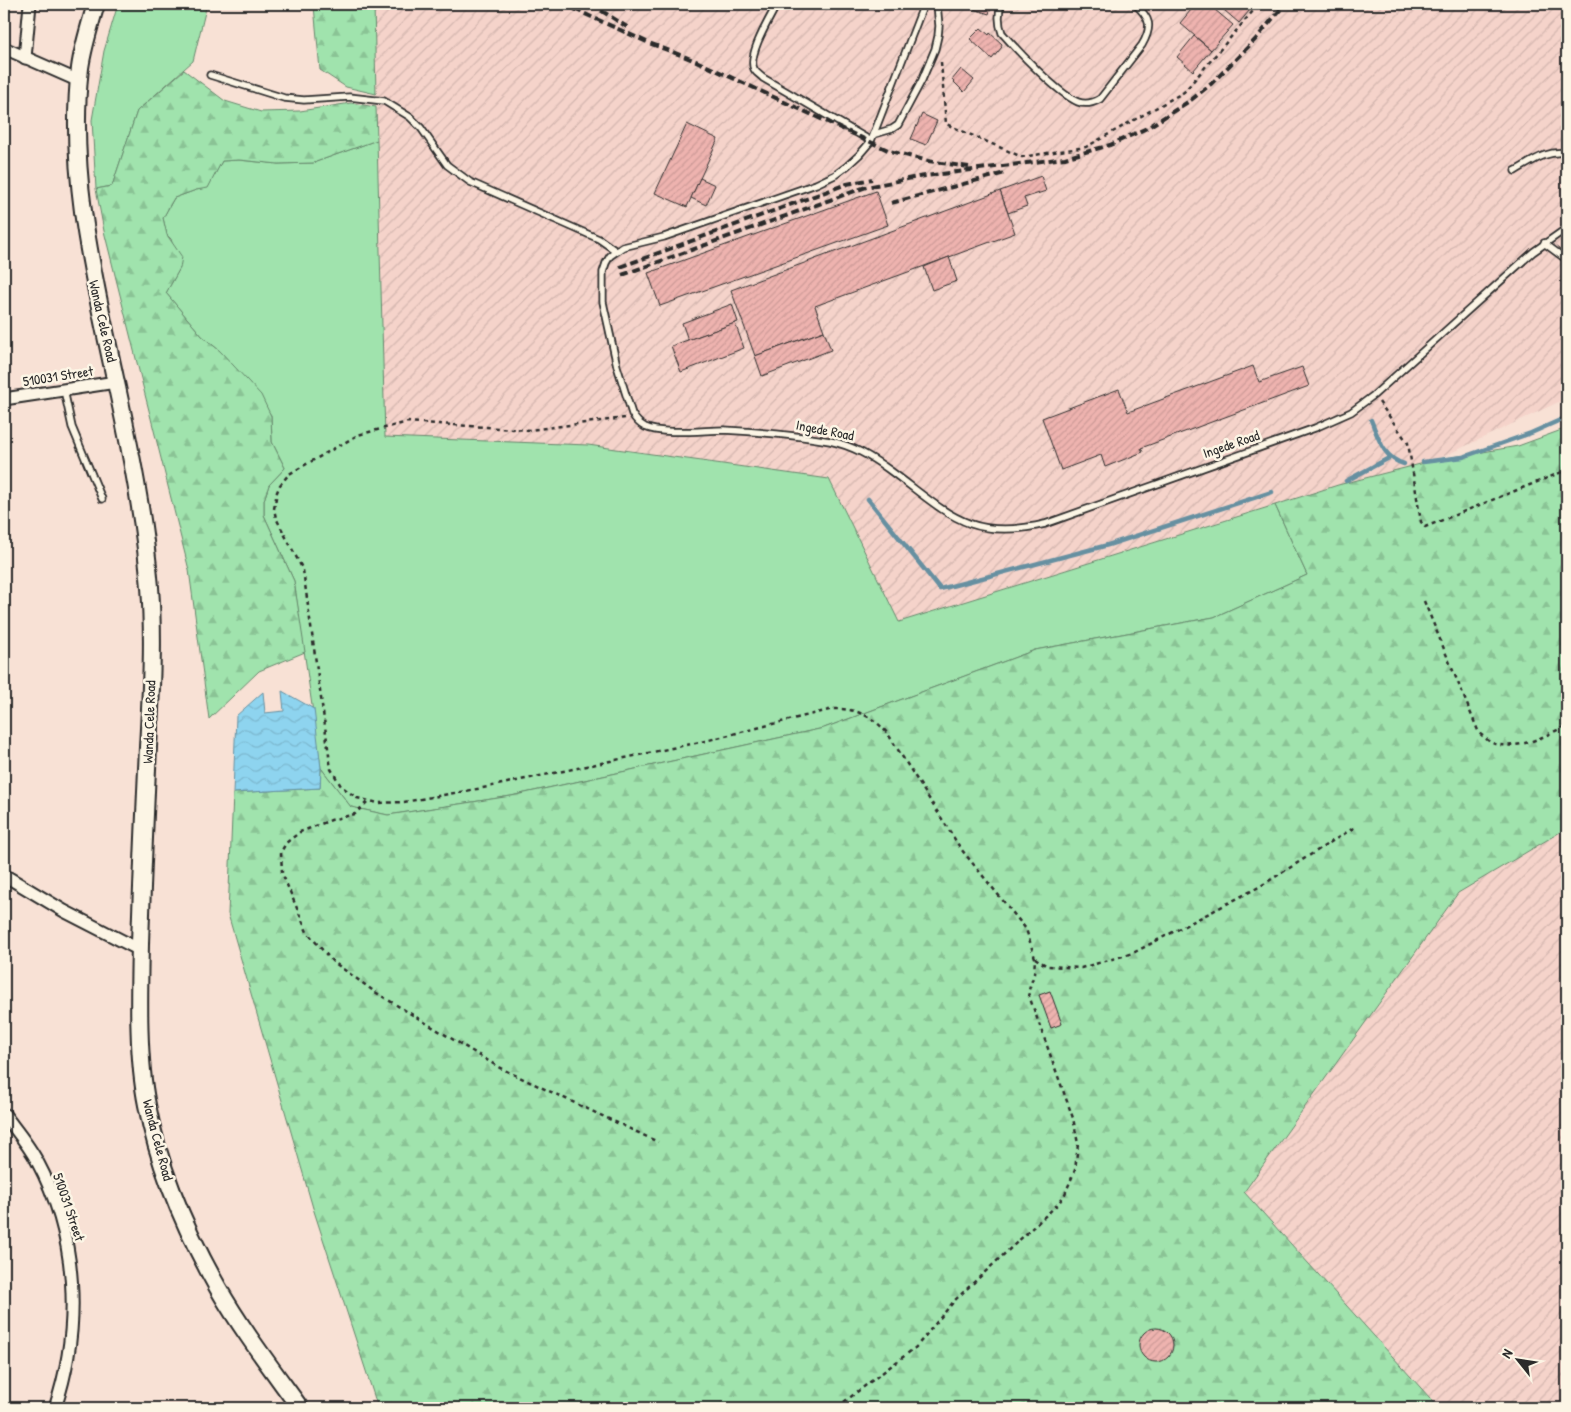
<svg xmlns="http://www.w3.org/2000/svg" width="1571" height="1412" font-family="'Patrick Hand',sans-serif">
  <style>
    .industrial { fill: url(#industrial-furrows) }
    .grass { fill: #a0e3ad; stroke: #66876c }
    .forest { fill: url(#forest-firs); stroke: #66876c }
    .water { fill: url(#water-waves); stroke: #6690a1 }
    .lines { fill: none; stroke-linecap: round; stroke-linejoin: round }
    .stream { stroke: #6690a1; stroke-width: 4.5 }
    .building { fill: url(#building-hatch); stroke: #2b2b2b }
    .lane-casing { stroke: #2b2b2b; stroke-width: 9 }
    .street-casing { stroke: #2b2b2b; stroke-width: 15 }
    .secondary-casing { stroke: #2b2b2b; stroke-width: 20 }
    .path { stroke: #2b2b2b; stroke-width: 2.5; stroke-dasharray: 4 4; stroke-linecap: butt }
    .lane { stroke: #fcf5e5; stroke-width: 5.5 }
    .street { stroke: #fcf5e5; stroke-width: 11 }
    .secondary { stroke: #fcf5e5; stroke-width: 16 }
    .rail { stroke: #2b2b2b; stroke-width: 4; stroke-dasharray: 8 4; stroke-linecap: butt }
    .labels { text-anchor: middle; stroke-width: 5; stroke-linejoin: round; paint-order: stroke }
    .street-label { font-size: 14px; fill: #2b2b2b; stroke: #fcf5e5 }
  </style>
  <defs>
    <pattern id="industrial-furrows" width="10" height="10" patternUnits="userSpaceOnUse" patternTransform="scale(1.25)"><rect width="10" height="10" fill="#f5d3ca"/><path d="M-1 1l2-2M0 10L10 0M9 11l2-2" fill="none" stroke="#d2b5ae"/></pattern>
    <pattern id="forest-firs" width="22" height="20" patternUnits="userSpaceOnUse" patternTransform="scale(1.25)"><rect width="22" height="20" fill="#a0e3ad"/><path d="M5 1l3.5 6h-7zM16 11l3.5 6h-7z" fill="#8ac395"/></pattern>
    <pattern id="water-waves" width="16" height="10" patternUnits="userSpaceOnUse" patternTransform="scale(1.25)"><rect width="16" height="10" fill="#8ed4ef"/><path d="M0 5q4-4 8 0t8 0" fill="none" stroke="#7bb6cd"/></pattern>
    <pattern id="building-hatch" width="6" height="6" patternUnits="userSpaceOnUse" patternTransform="scale(1.25)"><rect width="6" height="6" fill="#eeb3af"/><path d="M-1 1l2-2M0 6l6-6M5 7l2-2" fill="none" stroke="#cc9a97"/></pattern>
  </defs>
  <rect width="100%" height="100%" fill="#f8e1d5"/>
  <filter id="ink" filterUnits="userSpaceOnUse"><feTurbulence type="fractalNoise" baseFrequency=".02" numOctaves="2"/><feDisplacementMap in="SourceGraphic" scale="10" xChannelSelector="R" yChannelSelector="G"/><feConvolveMatrix kernelMatrix="1 2 1 2 8 2 1 2 1" color-interpolation-filters="sRGB"/></filter>
  <g filter="url(#ink)">
    <g class="industrial">
      <polygon points="374,4 1567,4 1567,398 1436,460 1338,485 899,622 829,479 588,445 385,438"/>
      <polygon points="1567,828 1567,1408 1439,1408 1244,1192 1458,893"/>
    </g>
    <g class="grass">
      <polygon points="118,4 207,4 193,61 137,111 112,186 96,189 92,120 104,51"/>
      <polygon points="377,140 385,437 588,445 829,479 899,622 1275,505 1307,575 1214,617 1035,650 824,728 511,796 388,815 351,807 321,768 294,581 264,515 264,500 269,485 285,468 272,442 271,415 220,351 202,336 166,293 180,268 171,239 167,235 163,218 174,198 196,190 208,187 222,161 239,160 278,164 313,163"/>
    </g>
    <g class="forest">
      <polygon points="311,4 374,4 376,94 346,87 320,70 314,6"/>
      <polygon points="184,70 225,101 261,112 300,111 351,103 376,107 377,140 313,163 278,164 239,160 222,161 208,188 196,190 174,198 163,218 167,235 182,257 180,268 166,293 202,336 220,351 261,395 271,416 272,442 285,468 269,485 264,500 264,515 294,581 305,652 259,671 209,719 189,570 104,231 96,189 112,186 137,111"/>
      <polygon points="1567,428 1567,828 1458,893 1244,1192 1439,1408 378,1408 313,1208 228,914 233,793 320,788 321,768 351,807 388,815 511,796 824,728 1035,650 1214,617 1307,575 1275,505 1338,485 1436,460 1518,446"/>
    </g>
    <polygon class="water" points="282,691 314,709 321,768 320,788 233,793 236,716 263,692 265,713 284,711"/>
    <g class="lines">
      <g class="stream">
        <path d="M1371,420C1379,439 1383,458 1404,464"/>
        <polyline points="1423,462 1463,457 1531,433 1567,417"/>
        <polyline points="1346,481 1389,458"/>
        <polyline points="868,499 940,589 1108,545 1272,492"/>
      </g>
    </g>
    <g class="building">
      <polygon points="975,4 992,4 989,14 974,9"/>
      <polygon points="1196,4 1208,4 1233,25 1211,50 1180,23"/>
      <polygon points="1217,4 1255,4 1239,23"/>
      <polygon points="981,28 989,35 990,33 1002,44 1001,46 1002,47 992,59 970,39"/>
      <polygon points="1194,36 1211,50 1193,71 1177,57"/>
      <polygon points="961,69 974,80 964,92 952,80"/>
      <polygon points="922,114 937,121 926,145 911,139"/>
      <polygon points="687,124 718,139 687,207 655,193"/>
      <polygon points="1041,176 1046,191 1024,198 1027,206 1008,213 1000,191"/>
      <polygon points="700,178 715,185 706,205 691,198"/>
      <polygon points="876,191 888,225 660,306 648,273"/>
      <polygon points="1000,191 1015,233 815,306 824,331 755,356 731,290"/>
      <polygon points="949,257 957,281 932,290 924,267"/>
      <polygon points="732,304 738,322 688,340 682,323"/>
      <polygon points="735,323 744,348 681,372 671,346"/>
      <polygon points="824,331 831,350 762,376 755,356"/>
      <polygon points="1253,366 1259,382 1302,367 1309,386 1141,448 1143,452 1105,467 1101,455 1061,470 1042,418 1119,389 1128,412"/>
      <polygon points="1050,991 1062,1024 1051,1028 1039,995"/>
      <circle cx="1156" cy="1345" r="17"/>
    </g>
    <g class="lines">
      <defs>
        <g id="lane">
          <path d="M777,4C770,18 747,55 754,69C756,73 760,75 763,78L871,141"/>
          <path d="M924,4L871,141L859,155L847,166L835,175L816,184L664,237L623,247L610,256L606,263L603,272V302L617,366L632,414C635,419 639,424 645,427C662,435 704,430 724,430C759,432 796,435 830,441C853,446 870,456 888,469C946,511 967,542 1045,524L1315,428L1351,412L1374,395L1533,252L1567,228"/>
          <path d="M1001,4C998,15 998,23 1002,33C1017,50 1058,94 1078,102C1086,105 1093,103 1100,99L1142,45C1153,26 1150,18 1135,4"/>
          <polyline points="210,75 284,98 304,100 349,97 384,101 410,117 421,128 447,165 470,182 599,239 616,251"/>
          <polyline points="875,134 892,129 898,125 922,80 935,49 938,36 939,26 937,4"/>
          <path d="M1515,171C1533,161 1546,150 1567,153"/>
          <polyline points="1544,243 1567,260"/>
          <polyline points="64,390 72,427 102,499"/>
        </g>
        <g id="street">
          <polyline points="4,48 79,81"/>
          <polyline points="25,58 30,4"/>
          <polyline points="4,399 116,382"/>
          <polyline points="4,875 64,911 140,950"/>
          <path d="M4,1114C15,1129 28,1144 37,1161C78,1237 82,1327 55,1408"/>
        </g>
        <path id="secondary" d="M96,4C90,25 83,46 80,68C68,173 93,275 115,378C130,447 144,517 150,587C154,640 151,694 148,747C145,813 142,879 140,944C139,994 137,1056 147,1105C159,1169 186,1231 218,1288C242,1330 272,1369 300,1408"/>
      </defs>
      <use href="#lane" class="lane-casing"/>
      <use href="#street" class="street-casing"/>
      <use href="#secondary" class="secondary-casing"/>
      <g class="path">
        <polyline points="941,62 946,124 1022,157 1086,147 1184,92 1259,4"/>
        <polyline points="1379,402 1408,443 1421,522 1425,527 1567,470"/>
        <path d="M625,418L530,430L408,422L358,435L289,474L280,485L277,492L274,509L276,518L303,570L331,769L341,786L357,798L378,803L404,802L488,787L705,741L833,709C856,708 873,716 888,734L961,849L1026,929L1035,958L1034,974L1028,993L1073,1118L1078,1144L1075,1170L1065,1194L1058,1204L955,1300L916,1347L836,1408"/>
        <path d="M1424,601L1479,733C1484,737 1489,742 1495,744C1520,750 1546,736 1567,725"/>
        <polyline points="367,802 355,814 331,820 300,832 286,843 281,852 282,873 307,932 332,961 375,992 500,1068 658,1142"/>
        <polyline points="1035,958 1047,966 1081,968 1133,953 1259,887 1355,827"/>
      </g>
      <use href="#lane" class="lane"/>
      <use href="#street" class="street"/>
      <use href="#secondary" class="secondary"/>
      <g class="rail">
        <polyline points="563,4 649,43 696,61 890,151 928,161 969,167"/>
        <polyline points="591,4 627,27"/>
        <polyline points="891,203 1005,173"/>
        <polyline points="620,267 847,184 872,179"/>
        <polyline points="622,275 866,187 918,177 1065,158 1110,145 1147,128 1191,100 1211,84 1255,40 1285,4"/>
      </g>
    </g>
  </g>
  <g class="labels">
    <g class="street-label">
      <text transform="translate(103 321) rotate(77)" y="5">Wanda Cele Road</text>
      <text transform="translate(58 376) rotate(-9)" y="5">510031 Street</text>
      <text transform="translate(825 430) rotate(11)" y="5">Ingede Road</text>
      <text transform="translate(1231 444) rotate(-19)" y="5">Ingede Road</text>
      <text transform="translate(149 722) rotate(-88)" y="5">Wanda Cele Road</text>
      <text transform="translate(158 1140) rotate(75)" y="5">Wanda Cele Road</text>
      <text transform="translate(69 1207) rotate(71)" y="5">510031 Street</text>
    </g>
  </g>
  <rect width="1571" height="1412" fill="none" stroke="#fcf5e5" stroke-width="20"/>
  <rect x="10" y="10" width="1551" height="1392" fill="none" stroke="#2b2b2b" stroke-width="2" filter="url(#ink)"/>
  <g transform="translate(1518 1360) rotate(300)" stroke="#fcf5e5" stroke-width="4" paint-order="stroke">
  <path d="M0-4L9 19L0 12L-9 19Z" fill="#2b2b2b"/>
  <text y="-8" font-size="14" font-weight="bold" text-anchor="middle" fill="#2b2b2b">N</text>
  </g>
</svg>
